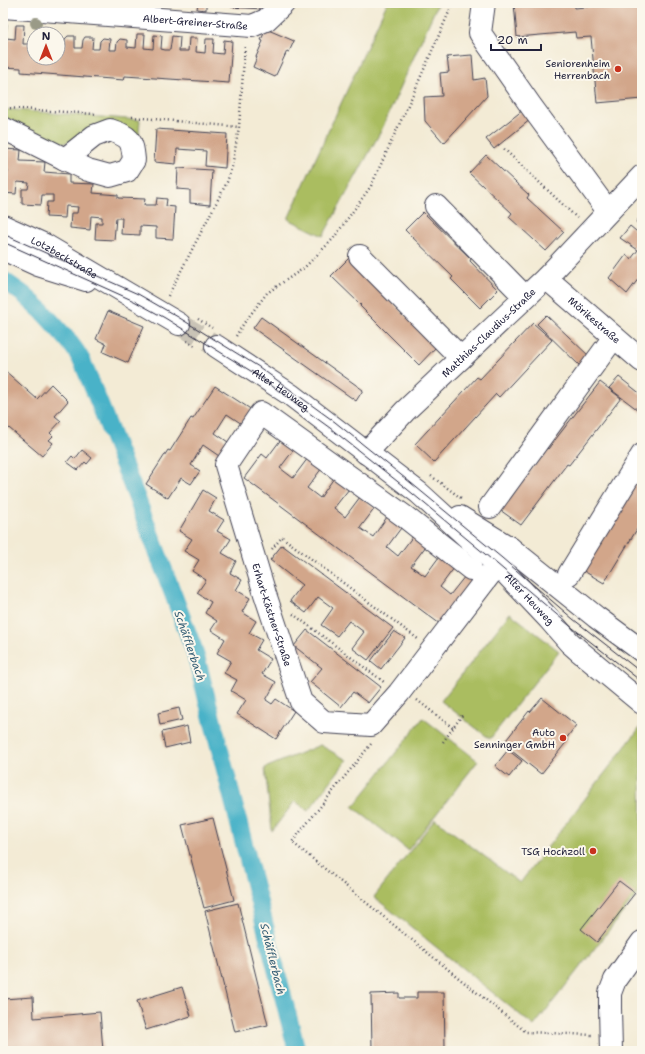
<svg xmlns="http://www.w3.org/2000/svg" width="645" height="1054" font-family="'Shantell Sans',sans-serif">
  <style>
    .green { fill: #aabd60; stroke: #66704e }
    .lines { fill: none; stroke-linecap: round; stroke-linejoin: round }
    .canal { stroke: #4ab2c8; stroke-width: 18 }
    .building { fill: #d2a68a }
    .minor-tunnel { stroke: #c9c3b6; stroke-width: 22; stroke-dasharray: 22 11; stroke-linecap: butt }
    .minor-casing { stroke: #414052; stroke-width: 24 }
    .path { stroke: #414052; stroke-width: 2.5; stroke-dasharray: 1 3; stroke-linecap: butt }
    .minor { stroke: #fff; stroke-width: 22 }
    .tram { stroke: #22223b; stroke-width: 1 }
    .tree { fill: #9a9a87 }
    .poi-dot { fill: #c8321e; stroke: #fbf7ec; stroke-width: 1.5 }
    .labels { text-anchor: middle; stroke-width: 4; stroke-linejoin: round; paint-order: stroke }
    .street-label { font-size: 10px; fill: #22223b; stroke: #fbf7ec }
    .poi-label { font-size: 10px; fill: #22223b; stroke: #fbf7ec; text-anchor: end }
    .water-label { font-size: 11px; font-style: italic; fill: #325c73; stroke: #fbf7ec }
  </style>
  <rect width="100%" height="100%" fill="#fbf7ec"/>
  <filter id="ink" filterUnits="userSpaceOnUse"><feTurbulence type="fractalNoise" baseFrequency=".025" numOctaves="2"/><feDisplacementMap in="SourceGraphic" scale="8" xChannelSelector="R" yChannelSelector="G"/><feConvolveMatrix kernelMatrix="1 2 1 2 8 2 1 2 1" color-interpolation-filters="sRGB"/></filter>
  <filter id="wash" filterUnits="userSpaceOnUse"><feTurbulence type="fractalNoise" baseFrequency=".012" numOctaves="4" result="noise"/><feDisplacementMap in="SourceGraphic" scale="16" xChannelSelector="R" yChannelSelector="G"/><feGaussianBlur stdDeviation="0.9" result="paint"/><feColorMatrix in="noise" values="0 0 0 0 0 0 0 0 0 0 0 0 0 0 0 0 0 1.4 0 .05"/><feComposite in="paint" operator="in"/></filter>
  <g filter="url(#wash)">
    <rect width="100%" height="100%" fill="#f3ebd5"/>
    <g class="green">
      <polygon points="387,3 438,3 381,131 323,236 288,219"/>
      <polygon points="3,109 140,120 138,146 124,129 60,144 3,117"/>
      <polygon points="510,613 559,651 490,739 441,701"/>
      <polygon points="423,718 478,761 408,850 353,807"/>
      <polygon points="641,726 642,888 534,1026 374,897 435,819 520,883"/>
      <polygon points="320,745 347,760 308,811 295,801 272,831 265,768"/>
    </g>
    <g class="lines">
      <polyline class="canal" points="3,280 23,294 42,311 68,340 76,351 82,361 100,405 136,496 193,647 198,664 297,1051"/>
    </g>
    <g id="blocks">
      <g class="building">
        <polygon points="198,3 206,3 206,10 197,9"/>
        <polygon points="231,3 262,3 262,9 231,7"/>
        <polygon points="514,3 574,3 575,8 626,3 642,3 642,99 597,103 591,37 576,38 575,32 517,37"/>
        <polygon points="3,24 7,24 6,38 15,39 16,25 24,25 23,44 31,44 31,36 34,34 34,58 58,58 58,46 65,47 65,39 68,36 75,36 75,48 82,48 83,40 85,37 93,37 92,49 99,49 100,41 103,38 110,39 109,50 116,50 117,42 120,39 127,40 127,47 136,48 137,34 145,34 144,48 153,49 154,35 162,36 161,49 165,50 170,50 172,36 180,37 179,51 188,51 189,38 197,38 196,52 205,53 206,39 214,39 213,53 223,54 224,40 232,41 229,83 125,76 124,80 21,72 21,68 3,67"/>
        <polygon points="266,29 294,41 289,52 287,51 275,77 253,67 257,57 256,57 263,41 261,40"/>
        <polygon points="472,55 474,80 485,78 487,96 444,143 425,121 424,97 442,96 440,73 449,72 447,57"/>
        <polygon points="523,110 531,119 494,149 486,139"/>
        <polygon points="156,129 227,134 225,168 205,166 206,151 177,149 176,164 154,162"/>
        <polygon points="3,149 21,150 20,161 45,162 44,172 69,174 69,183 94,184 93,193 118,195 118,198 145,199 144,205 156,205 157,198 167,199 166,206 175,207 173,239 156,238 156,227 140,226 140,235 121,234 122,218 116,218 114,240 95,239 96,223 102,223 102,217 91,216 90,230 70,228 71,213 77,213 78,207 66,206 65,218 46,217 47,202 53,202 53,195 42,195 41,205 22,204 22,189 28,189 29,183 17,182 16,194 3,193 3,177 7,177 8,171 3,171"/>
        <polygon points="486,155 529,195 527,198 564,232 546,251 509,217 512,213 469,173"/>
        <polygon points="178,168 212,170 210,205 190,203 190,190 177,189"/>
        <polygon points="423,212 471,259 470,261 498,290 480,308 451,279 453,277 405,230"/>
        <polygon points="642,214 642,227 636,222"/>
        <polygon points="630,226 642,236 642,274 627,294 609,278 626,255 631,259 638,250 620,238"/>
        <polygon points="349,258 436,347 419,365 360,306 361,305 331,276"/>
        <polygon points="108,311 144,326 128,363 103,352 106,344 96,339"/>
        <polygon points="546,315 591,358 582,368 537,324"/>
        <polygon points="261,317 363,390 356,401 253,328"/>
        <polygon points="533,323 552,340 499,397 496,394 434,462 415,444 477,377 480,379"/>
        <polygon points="3,369 37,399 51,384 68,401 55,416 61,421 50,433 53,436 49,440 53,443 42,456 3,423"/>
        <polygon points="619,377 642,395 642,413 609,388"/>
        <polygon points="600,382 621,398 569,465 567,464 521,525 500,510 547,448 548,449"/>
        <polygon points="215,386 252,410 242,424 227,414 215,433 228,442 219,456 203,445 191,465 200,471 191,484 181,478 168,498 146,484 168,450 170,451 191,418 193,419"/>
        <polygon points="282,438 295,448 280,468 293,478 308,458 322,468 307,488 320,498 334,478 349,489 334,508 345,517 360,497 375,508 360,528 373,537 387,517 401,528 387,547 398,556 413,536 426,546 411,566 425,576 439,557 454,568 440,587 450,595 465,576 472,582 440,624 244,478 262,454 267,458"/>
        <polygon points="82,450 92,458 87,464 85,462 78,470 67,462 72,456 75,459"/>
        <polygon points="642,473 642,521 604,583 582,570"/>
        <polygon points="203,490 216,498 209,511 224,520 217,531 231,539 222,553 236,561 230,573 242,580 236,590 250,598 242,612 256,621 249,633 262,640 256,650 271,659 262,674 276,682 266,700 272,704 276,699 294,711 276,739 237,714 246,700 231,691 237,680 224,673 231,661 217,653 225,639 211,630 217,621 205,613 211,602 197,593 206,580 192,571 199,560 184,551 192,539 179,531"/>
        <polygon points="282,545 393,628 368,660 352,648 364,632 349,621 337,636 321,625 333,608 318,597 306,613 290,601 302,585 270,560"/>
        <polygon points="307,630 381,687 368,703 353,692 341,707 310,682 322,668 294,646"/>
        <polygon points="394,631 405,638 381,669 371,661"/>
        <polygon points="542,698 576,725 566,739 568,740 541,774 503,744 529,711 530,712"/>
        <polygon points="179,708 182,720 160,725 158,713"/>
        <polygon points="187,726 190,742 165,748 162,732"/>
        <polygon points="508,750 522,761 509,777 495,766"/>
        <polygon points="213,818 234,900 204,908 182,825"/>
        <polygon points="619,881 635,893 597,942 581,929"/>
        <polygon points="238,903 268,1025 235,1032 205,911"/>
        <polygon points="182,987 191,1016 146,1030 137,1001"/>
        <polygon points="417,992 444,992 445,1048 440,1048 440,1051 378,1051 378,1048 372,1048 371,994 399,993 399,998 417,998"/>
        <polygon points="33,997 34,1018 100,1012 103,1051 3,1051 3,999"/>
      </g>
    </g>
  </g>
  <g filter="url(#ink)">
    <use href="#blocks" fill-opacity="0" stroke="#414052" stroke-width="1"/>
    <g class="lines">
      <polyline class="minor-tunnel" points="179,324 216,346"/>
      <defs>
        <g id="minor">
          <polyline points="484,3 480,33 531,106 608,211"/>
          <path id="s1" d="M3,7L252,26L266,20L284,3"/>
          <polyline points="3,128 65,159"/>
          <path d="M110,130C130,137 132,139 134,160L127,171L110,176L88,170L65,159L94,136Z"/>
          <polyline points="436,206 525,297"/>
          <path id="s2" d="M3,226L45,245L179,324"/>
          <polyline points="3,249 38,265 86,280"/>
          <polyline points="360,256 461,358"/>
          <path id="s3" d="M546,278L642,361"/>
          <path id="s4" d="M216,346L291,395L419,493L497,564L549,619L569,642L578,650L642,703"/>
          <path id="s5" d="M366,453L405,411L546,278L642,176"/>
          <polyline points="490,507 614,337"/>
          <polyline points="460,517 510,548 596,617 642,651"/>
          <path id="s6" d="M471,569L404,516L261,413L226,465L265,594L301,702L324,722L371,725L399,693L510,548"/>
          <polyline points="569,574 642,455"/>
          <polyline points="611,1051 610,1008 610,993 615,980 642,942"/>
        </g>
      </defs>
      <use href="#minor" class="minor-casing"/>
      <g class="path">
        <polyline points="6,108 95,114"/>
        <polyline points="132,117 239,127"/>
        <polyline points="504,149 577,218"/>
        <polyline points="168,296 227,182 232,167 239,127 245,45"/>
        <polyline points="198,319 212,328"/>
        <polyline points="236,336 244,323 267,293 304,268 333,239 371,186 414,92 453,3"/>
        <polyline points="187,341 197,347"/>
        <polyline points="431,476 461,498"/>
        <polyline points="272,549 282,537 418,639"/>
        <polyline points="293,614 384,682"/>
        <polyline points="417,700 453,728 463,714"/>
        <polyline points="443,742 453,728"/>
        <polyline points="371,744 292,842 455,975 526,1032 592,1035"/>
      </g>
      <use href="#minor" class="minor"/>
      <g class="tram">
        <polyline points="3,234 138,294 178,317 259,367 335,422 411,483 502,558 573,619 642,673"/>
        <polyline points="3,242 134,301 165,318 254,373 330,428 407,489 497,564 569,625 642,682"/>
      </g>
    </g>
    <circle class="tree" cx="36" cy="23" r="6"/>
  </g>
  <g class="poi-dot">
    <circle cx="618" cy="69" r="4"/>
    <circle cx="563" cy="738" r="4"/>
    <circle cx="593" cy="851" r="4"/>
  </g>
  <g class="labels">
    <g class="street-label">
      <text dy="4" stroke="none"><textPath href="#s1" startOffset="193">Albert-Greiner-Straße</textPath></text>
      <text dy="4" stroke="none"><textPath href="#s2" startOffset="69">Lotzbeckstraße</textPath></text>
      <text dy="4" stroke="none"><textPath href="#s3" startOffset="64">Mörikestraße</textPath></text>
      <text dy="4" stroke="none"><textPath href="#s5" startOffset="172">Matthias-Claudius-Straße</textPath></text>
      <text dy="4" stroke="none"><textPath href="#s4" startOffset="78">Alter Heuweg</textPath></text>
      <text dy="4" stroke="none"><textPath href="#s4" startOffset="404">Alter Heuweg</textPath></text>
      <text dy="4" stroke="none"><textPath href="#s6" startOffset="481">Erhart-Kästner-Straße</textPath></text>
    </g>
    <g class="poi-label">
      <text x="610" y="67">Seniorenheim<tspan x="610" dy="12">Herrenbach</tspan></text>
      <text x="555" y="736">Auto<tspan x="555" dy="12">Senninger GmbH</tspan></text>
      <text x="585" y="855">TSG Hochzoll</text>
    </g>
    <g class="water-label">
      <text transform="translate(190 646) rotate(71)" y="4">Schäfflerbach</text>
      <text transform="translate(273 959) rotate(76)" y="4">Schäfflerbach</text>
    </g>
  </g>
  <rect width="645" height="1054" fill="none" stroke="#fbf7ec" stroke-width="16"/>
  <g transform="translate(46 46)"><circle r="19" fill="#fbf7ec" stroke="#a4a2a5"/>
  <path d="M0-3L7 15L0 10L-7 15Z" fill="#c8321e"/>
  <text y="-6" font-size="11" font-weight="bold" text-anchor="middle" fill="#22223b">N</text>
  </g>
  <path d="M491 44v6h50v-6" fill="none" stroke="#22223b" stroke-width="2"/>
  <text x="497" y="44" font-size="12" fill="#22223b" stroke="#fbf7ec" stroke-width="3" paint-order="stroke">20 m</text>
</svg>
